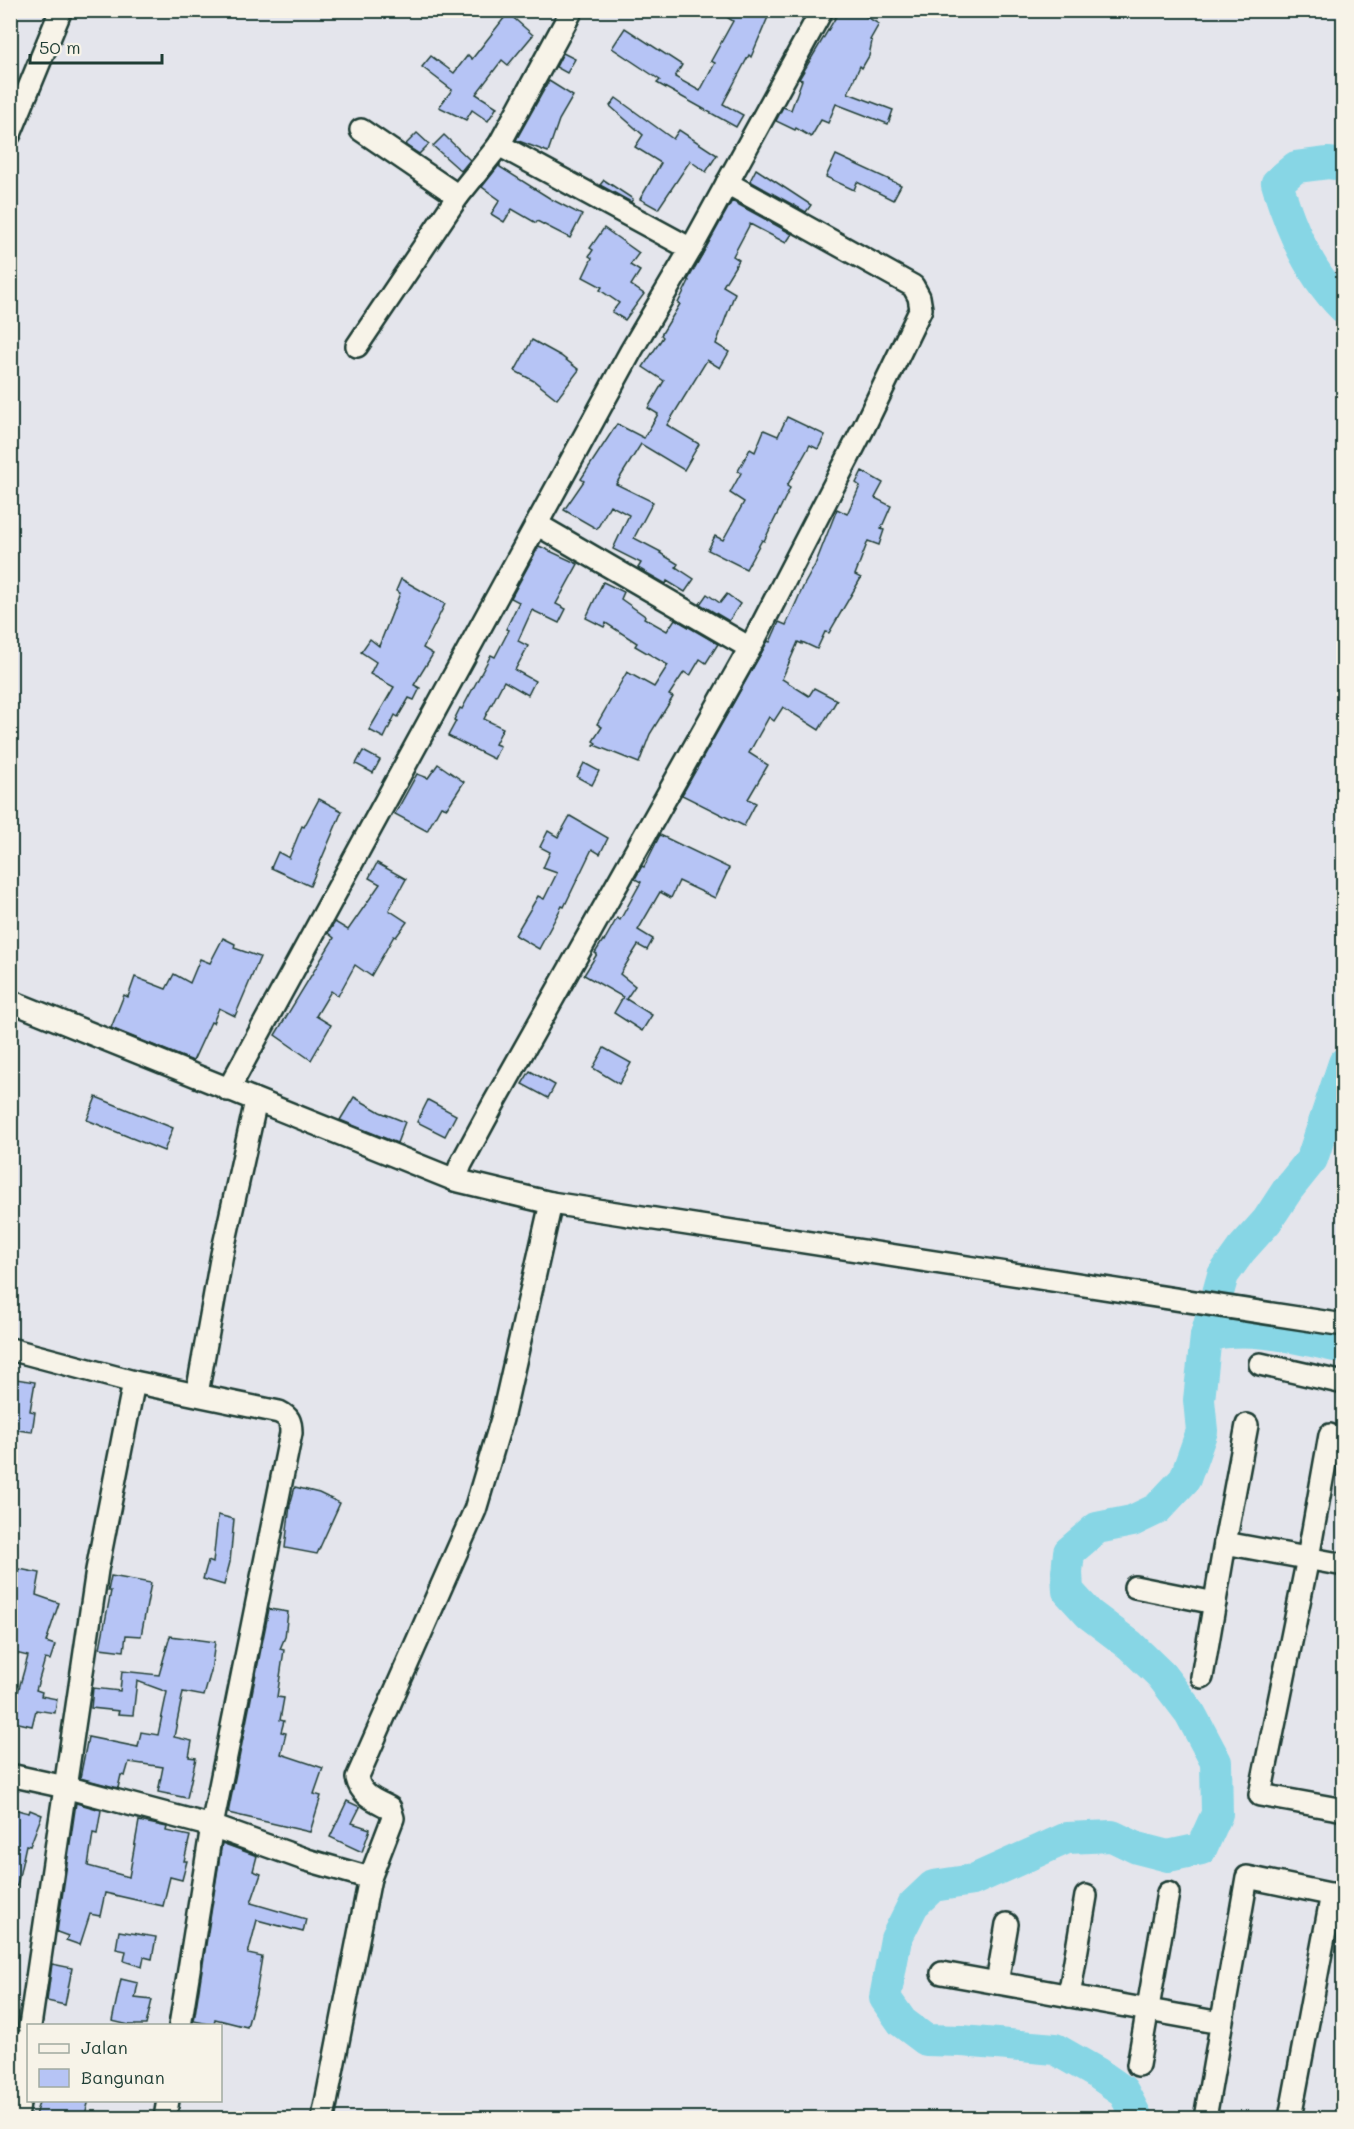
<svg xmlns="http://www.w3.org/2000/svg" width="1354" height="2129" font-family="Mali,sans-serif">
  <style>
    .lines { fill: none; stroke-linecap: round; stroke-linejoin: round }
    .river { stroke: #87d6e5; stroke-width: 32 }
    .building { fill: #b6c4f5; stroke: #1f3d34; stroke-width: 1.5 }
    .minor-casing { stroke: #1f3d34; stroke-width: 26 }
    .minor { stroke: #f7f3e8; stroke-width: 21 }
  </style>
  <rect width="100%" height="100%" fill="#e4e5ec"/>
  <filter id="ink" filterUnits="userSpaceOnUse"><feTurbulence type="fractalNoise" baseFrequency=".0167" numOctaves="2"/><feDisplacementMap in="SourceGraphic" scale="12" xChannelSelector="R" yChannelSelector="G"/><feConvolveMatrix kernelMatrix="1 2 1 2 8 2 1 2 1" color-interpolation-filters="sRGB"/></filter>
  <g filter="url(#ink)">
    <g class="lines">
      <g class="river">
        <path d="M1344,165L1328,163L1296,167L1277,183C1290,228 1310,275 1344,308"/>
        <path d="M1206,1336C1248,1324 1301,1339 1344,1348"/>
        <polyline points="1137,2118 1123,2091 1097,2073 1055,2049 962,2041 926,2040 902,2022 885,1998 896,1939 913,1905 933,1886 973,1880 1067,1838 1112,1836 1137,1848 1168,1856 1201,1849 1217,1814 1216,1762 1190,1713 1161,1675 1130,1645 1089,1614 1068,1591 1067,1572 1069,1552 1097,1528 1132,1521 1157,1509 1185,1479 1202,1431 1199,1400 1206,1336 1223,1275 1241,1250 1267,1221 1288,1189 1312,1159 1344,1063"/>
      </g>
    </g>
    <g class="building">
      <polygon points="716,10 771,10 751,57 749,55 723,104 743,115 736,127 657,83 660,80 612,48 625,28 682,65 675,77 700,91 715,63 711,61 733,21"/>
      <polygon points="840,10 855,10 879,24 870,40 872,41 869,56 862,68 860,66 848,93 893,110 888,124 836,104 828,123 821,120 811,137 796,128 795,130 776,121 783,107 791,110 802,80 799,79"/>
      <polygon points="508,13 533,35 508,65 502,60 476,94 497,107 488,121 472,110 466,120 439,107 452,90 422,67 431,56 454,73 468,55 472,59"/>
      <polygon points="563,53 575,59 567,73 556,67"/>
      <polygon points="549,81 573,96 559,120 548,152 516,140"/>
      <polygon points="616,98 673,139 679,130 717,155 706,172 690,161 658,209 640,199 661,163 635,147 643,135 610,106"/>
      <polygon points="417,133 429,144 419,154 405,145"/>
      <polygon points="444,135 470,160 461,171 433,146"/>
      <polygon points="836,155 901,185 893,200 857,182 854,190 826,177"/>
      <polygon points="500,164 500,167 551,199 582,215 570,238 537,221 536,223 512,209 504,222 491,214 500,200 482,187"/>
      <polygon points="756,169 811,205 806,212 750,181"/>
      <polygon points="604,180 633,199 631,202 600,185"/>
      <polygon points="732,201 792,234 786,243 750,224 733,256 739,260 723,286 735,293 716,344 729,352 720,368 707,360 667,425 699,444 684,470 641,444 616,484 653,502 634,538 661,552 660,553 678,564 676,567 694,579 685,592 667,581 666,584 638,568 641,563 613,549 629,515 610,505 597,529 564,510 584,481 581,479 617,424 644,438 658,414 648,408 664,381 643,367 663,337 661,335 680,304 678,303 689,281 688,280"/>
      <polygon points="604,228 639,253 630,265 640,271 631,285 644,294 625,320 612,312 619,303 600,290 602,287 583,277 592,258 589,256 593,250 590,248"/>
      <polygon points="532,340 561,356 579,370 557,399 534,381 515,371"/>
      <polygon points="787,417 825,435 818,449 810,445 787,486 790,488 764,541 762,540 746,569 708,550 715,536 723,540 744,502 730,493 741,473 738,471 750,449 755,452 764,430 778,436"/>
      <polygon points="862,471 883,483 875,498 891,506 881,529 884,530 879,545 868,541 855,575 861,578 829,633 825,632 817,649 802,642 802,644 798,642 782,679 809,696 814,688 837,700 819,730 783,707 774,721 769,717 749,753 768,765 748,799 756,803 744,826 682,795 768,641 770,642 779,622 786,625 804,585 815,565 837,509 847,514 860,486 856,483"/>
      <polygon points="539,546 578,564 556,604 566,609 559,623 532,610 518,641 528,646 515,670 535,681 528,695 504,681 484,719 503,728 495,744 500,746 494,759 448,736 456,721 454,720 460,708 462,709 491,655 495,657 509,630 506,629 519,602 511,598"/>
      <polygon points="401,579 445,604 423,648 433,654 414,685 420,688 414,700 409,698 398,717 395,715 384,738 369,730 394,687 370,674 376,662 361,652 370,639 379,646 400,593 396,591"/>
      <polygon points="603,582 624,592 621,599 645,616 644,618 667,631 675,619 718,644 706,663 700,659 690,676 684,672 669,695 673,697 650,734 639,763 594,745 596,743 593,741 602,727 597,724 627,672 654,687 668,665 635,646 637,643 606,623 604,627 586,618"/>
      <polygon points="707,594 720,603 727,594 740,604 729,621 700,604"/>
      <polygon points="363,751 380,760 373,773 356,764"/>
      <polygon points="584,763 599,771 592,785 577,777"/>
      <polygon points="438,764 464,782 447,808 441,806 427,831 395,814 417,774 428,778"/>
      <polygon points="319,799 342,811 310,886 271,868 278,852 289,858 302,826 304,827"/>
      <polygon points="570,816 608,838 600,854 592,849 564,907 562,906 539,949 515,935 538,896 544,899 557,873 543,868 550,852 540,847 548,831 558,837"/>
      <polygon points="660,835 729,868 715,898 679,881 671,898 660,892 638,930 653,939 647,950 638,945 620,974 635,986 626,999 652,1015 642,1031 614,1013 623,997 584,975 597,954 595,953 603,940 604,941 617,918 620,920 641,882 635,879 642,866 644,867"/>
      <polygon points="377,863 406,879 389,910 407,922 396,937 394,936 371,976 355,965 338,996 331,991 316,1016 331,1025 311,1060 275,1035 334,938 328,933 335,922 348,930 380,884 369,878"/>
      <polygon points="223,938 235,944 234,948 260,957 235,1016 219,1008 213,1023 211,1022 193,1061 111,1028 124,995 128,997 135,977 166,989 174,974 190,983 200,959 210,963"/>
      <polygon points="604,1048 631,1063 619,1084 593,1068"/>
      <polygon points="530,1071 555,1085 548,1098 522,1084"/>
      <polygon points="96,1097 173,1128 164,1151 87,1120"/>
      <polygon points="354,1097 380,1112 405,1122 397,1143 340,1120"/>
      <polygon points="428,1100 456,1115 445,1136 417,1122"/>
      <polygon points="10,1378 35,1382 30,1411 35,1412 32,1432 10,1429"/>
      <polygon points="295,1487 319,1493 340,1503 317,1554 285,1548 290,1505"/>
      <polygon points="218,1515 234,1519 230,1562 224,1585 203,1579 208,1561 213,1563"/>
      <polygon points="19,1569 40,1573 36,1595 59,1603 46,1642 55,1645 50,1660 45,1659 36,1690 42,1692 41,1696 57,1699 55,1713 36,1710 32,1726 10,1721 28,1656 11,1652 15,1634 10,1633 10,1610"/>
      <polygon points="111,1576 151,1583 141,1636 126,1635 124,1651 100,1648 111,1591 108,1591"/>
      <polygon points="269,1609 288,1612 285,1637 280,1649 284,1650 277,1697 284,1698 280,1720 284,1721 281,1732 286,1733 281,1754 323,1768 314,1794 321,1796 310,1832 228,1813"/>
      <polygon points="170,1636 215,1642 211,1671 204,1696 183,1692 174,1737 192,1741 189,1757 196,1758 187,1798 158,1792 163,1767 129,1762 125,1776 121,1775 118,1788 80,1778 88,1737 138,1747 141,1732 158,1735 167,1692 137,1681 133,1715 118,1714 119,1711 91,1708 93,1688 120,1691 122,1671 159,1675"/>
      <polygon points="347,1801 360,1807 352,1823 370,1829 362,1852 330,1837"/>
      <polygon points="76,1803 101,1810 97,1834 93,1833 88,1866 129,1877 139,1821 167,1827 166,1831 190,1836 184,1861 187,1861 182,1880 170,1877 163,1906 105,1893 100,1916 90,1914 80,1945 66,1940 68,1936 57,1932"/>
      <polygon points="10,1808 29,1813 30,1810 42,1815 30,1846 26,1845 17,1886 10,1885"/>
      <polygon points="222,1843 257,1856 253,1871 261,1874 251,1903 306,1919 303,1932 257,1920 248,1954 262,1957 256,1994 247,2027 215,2019 214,2025 194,2021"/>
      <polygon points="119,1931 156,1937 152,1959 144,1957 142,1967 124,1961 126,1951 116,1949"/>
      <polygon points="52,1964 72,1968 65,2005 47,2001"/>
      <polygon points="121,1979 138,1983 135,1998 152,2000 146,2025 129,2025 112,2021"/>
      <polygon points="40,2100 89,2100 84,2118 34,2118"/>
    </g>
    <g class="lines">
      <defs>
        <g id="minor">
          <polyline points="361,130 458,196 499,145 572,10"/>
          <polyline points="10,134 61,10"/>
          <polyline points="499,145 691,249"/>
          <polyline points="357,346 458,196"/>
          <polyline points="538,525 750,648"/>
          <polyline points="10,1001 455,1180 551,1203 1344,1325"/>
          <polyline points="228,1090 631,351 691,249 822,10"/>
          <polyline points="455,1180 461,1164 494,1103 750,648 864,427 921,309 919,297 913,286 727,183"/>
          <path d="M10,1349L134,1382L279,1412C289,1417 291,1421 291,1433L212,1826L180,2026"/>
          <polyline points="1260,1364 1344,1383"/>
          <polyline points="197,1394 222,1254 256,1101"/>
          <polyline points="1330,1435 1308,1558 1260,1795 1344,1810"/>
          <polyline points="1225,1543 1247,1425"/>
          <polyline points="1135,1587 1215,1603"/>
          <polyline points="1202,1677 1225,1543 1344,1565"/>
          <path d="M10,1775L65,1787L212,1826L307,1860L370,1878L393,1818L390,1808C375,1800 361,1796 357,1778L475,1510L502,1419L551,1203"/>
          <polyline points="942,1973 1221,2023"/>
          <polyline points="997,1983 1007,1924"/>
          <polyline points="1069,1996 1086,1896"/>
          <polyline points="30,2026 97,1570 134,1382"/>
          <polyline points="1138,2065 1168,1893"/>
          <polyline points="17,2118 28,2038"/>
          <polyline points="165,2118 168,2100"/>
          <polyline points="323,2118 370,1878"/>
          <polyline points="1205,2118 1247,1877 1344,1897"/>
          <polyline points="1290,2118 1332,1894"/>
        </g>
      </defs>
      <use href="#minor" class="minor-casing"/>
      <use href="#minor" class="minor"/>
    </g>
  </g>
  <rect width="1354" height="2129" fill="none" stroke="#f7f3e8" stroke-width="36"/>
  <rect x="18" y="18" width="1318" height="2093" fill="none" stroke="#1f3d34" stroke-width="2" filter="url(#ink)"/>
  <rect x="27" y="2024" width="195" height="78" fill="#f7f3e8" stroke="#a1aaa0" stroke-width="1.5"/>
  <rect x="39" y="2044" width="30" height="9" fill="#f7f3e8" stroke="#a1aaa0" stroke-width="1.5"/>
  <text x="81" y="2054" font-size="18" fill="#1f3d34">Jalan</text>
  <rect x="39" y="2069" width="30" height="18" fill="#b6c4f5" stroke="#a1aaa0" stroke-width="1.5"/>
  <text x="81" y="2084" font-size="18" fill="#1f3d34">Bangunan</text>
  <path d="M30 54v9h132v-9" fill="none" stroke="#1f3d34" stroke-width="3"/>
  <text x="39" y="54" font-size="18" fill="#1f3d34" stroke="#f7f3e8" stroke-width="4.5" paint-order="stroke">50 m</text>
</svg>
